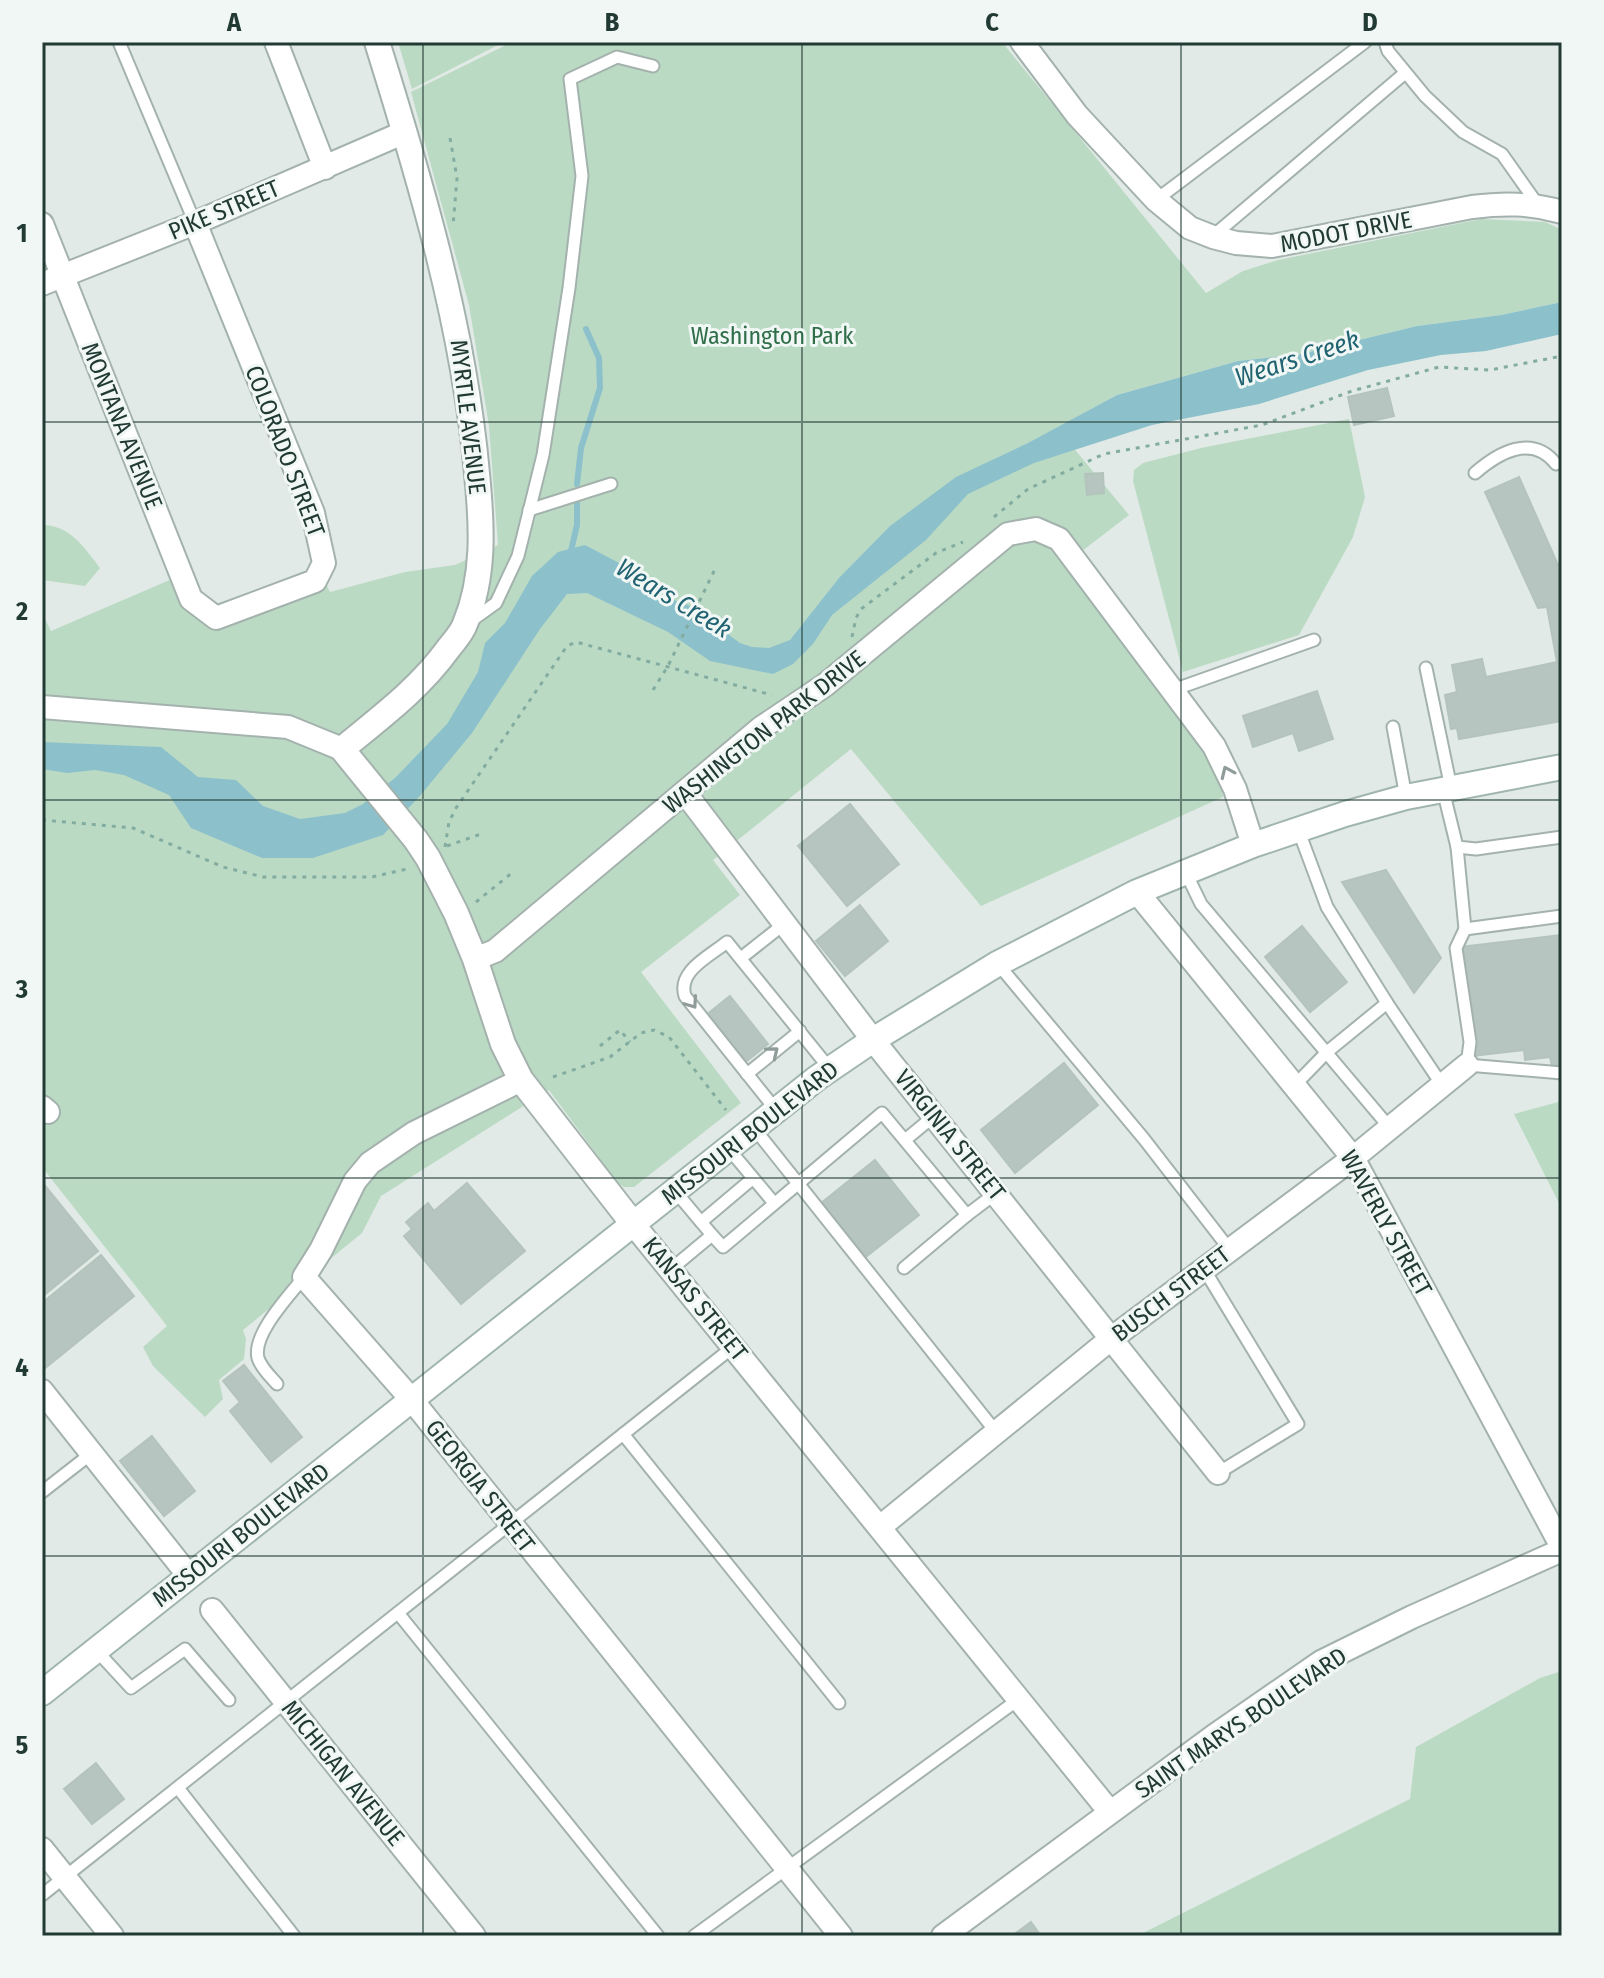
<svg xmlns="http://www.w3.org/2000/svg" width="1604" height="1978" font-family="'Fira Sans Condensed',sans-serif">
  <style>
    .green { fill: #bbdac4 }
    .water { fill: #8cc1cc }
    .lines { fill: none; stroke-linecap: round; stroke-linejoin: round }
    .stream { stroke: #8cc1cc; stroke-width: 6 }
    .building { fill: #b6c5bf; stroke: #b4c4bd; stroke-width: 2 }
    .service-casing { stroke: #a4b2ad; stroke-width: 15 }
    .minor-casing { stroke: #a4b2ad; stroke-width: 26 }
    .tertiary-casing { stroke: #a4b2ad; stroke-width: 28 }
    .secondary-casing { stroke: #a0b5ae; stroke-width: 28 }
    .path { stroke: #83aca0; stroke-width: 3; stroke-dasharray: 4 6; stroke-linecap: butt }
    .service { stroke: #fff; stroke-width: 11 }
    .minor { stroke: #fff; stroke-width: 22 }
    .tertiary { stroke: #fff; stroke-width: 24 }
    .secondary { stroke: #fff; stroke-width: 24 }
    .oneway { stroke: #909c9a }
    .grid { fill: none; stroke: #223a34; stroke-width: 2; stroke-opacity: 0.55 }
    .labels { text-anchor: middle; stroke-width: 6; stroke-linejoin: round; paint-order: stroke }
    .street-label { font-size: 24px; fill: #223a34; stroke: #f1f7f4 }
    .park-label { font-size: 24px; fill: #2f6e49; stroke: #f1f7f4 }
    .water-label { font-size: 26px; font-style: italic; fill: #216372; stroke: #f1f7f4 }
    .neatline { fill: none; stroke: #223a34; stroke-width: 3 }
    .grid-label { font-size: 26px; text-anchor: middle; font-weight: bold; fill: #223a34 }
  </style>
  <rect width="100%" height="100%" fill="#e1eae6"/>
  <g class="green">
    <polygon points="398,42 504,42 412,89"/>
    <polygon points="512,42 1002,42 1206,293 1243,271 1278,260 1481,219 1545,222 1562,230 1562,302 1501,315 1417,326 1301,354 1238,361 1117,395 1057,428 1129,515 1065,564 1219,772 1223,797 981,906 851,749 713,860 740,895 641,972 741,1103 634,1187 624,1187 617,1182 549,1090 381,1196 362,1233 243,1330 246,1339 244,1359 219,1380 223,1399 205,1417 153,1366 143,1347 167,1326 42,1167 42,613 51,631 172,579 202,616 326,584 330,592 405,572 455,565 498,545 489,426 469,305 411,92"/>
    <polygon points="1349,419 1365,497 1353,537 1299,635 1183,672 1133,481 1134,470 1143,463 1201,448"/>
    <path d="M42,525C70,525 84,547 100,568L85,586L42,580Z"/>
    <polygon points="1562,1101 1562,1209 1514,1114"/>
    <polygon points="1562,1671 1562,1936 1137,1936 1410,1799 1416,1747 1540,1678"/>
  </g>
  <polygon class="water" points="1562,302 1562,334 1486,351 1441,355 1368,370 1259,404 1152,425 1034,463 968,494 926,540 832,615 813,644 793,664 773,674 710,661 668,632 587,593 567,594 540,629 472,733 419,797 383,835 313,858 262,858 191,828 169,795 124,775 95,770 67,773 42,769 42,742 161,747 198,777 236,780 263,806 300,819 345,813 363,804 396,777 447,724 478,672 485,643 505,623 532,576 558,552 585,545 621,564 647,590 706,612 721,629 740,643 752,647 769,648 790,640 839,578 890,526 956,477 1028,443 1117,395 1238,361 1301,354 1417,326 1501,315"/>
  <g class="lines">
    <g class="stream">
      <polyline points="577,484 581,448 600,388 599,358 586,329"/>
      <polyline points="570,555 577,525 577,504"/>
    </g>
  </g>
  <g class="building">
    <polygon points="1387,388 1394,416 1354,425 1348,397"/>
    <polygon points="1103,473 1104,493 1087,495 1085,474"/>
    <polygon points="1519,477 1558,565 1562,564 1562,721 1459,739 1457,728 1451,729 1445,695 1457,692 1452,665 1482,659 1486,677 1557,662 1547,607 1538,608 1485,492"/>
    <polygon points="1317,691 1333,739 1299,751 1293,733 1253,747 1243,716"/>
    <polygon points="850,804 899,864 847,906 798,846"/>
    <polygon points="1386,870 1441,958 1414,993 1342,882"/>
    <polygon points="860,905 888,941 845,976 816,941"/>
    <polygon points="1302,926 1347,982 1310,1012 1265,957"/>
    <polygon points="1562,935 1562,1065 1552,1066 1550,1057 1525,1060 1524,1050 1473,1056 1461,947"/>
    <polygon points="730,996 768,1044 743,1064 705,1016"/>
    <polygon points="1064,1063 1098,1105 1015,1173 981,1130"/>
    <polygon points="875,1160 919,1215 863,1259 820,1204"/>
    <polygon points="42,1182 98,1251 42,1297"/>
    <polygon points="467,1183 525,1251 461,1304 404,1236 412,1229 406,1222 428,1203 434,1211"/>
    <polygon points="101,1255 134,1296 44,1369 42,1366 42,1303"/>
    <polygon points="244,1365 302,1437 271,1462 230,1411 240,1402 223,1381"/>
    <polygon points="152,1436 195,1491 164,1516 120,1461"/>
    <polygon points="96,1763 124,1799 92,1824 64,1789"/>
    <polygon points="1031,1922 1041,1936 1012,1936"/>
  </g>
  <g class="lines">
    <defs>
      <g id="service">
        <polyline points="119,42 195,223"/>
        <polyline points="1385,42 1388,51 1425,96 1463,132 1502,154 1538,205"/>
        <polyline points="1156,200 1365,42"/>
        <polyline points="1213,236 1405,73"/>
        <path d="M1475,473C1498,453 1532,433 1556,464"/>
        <polyline points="529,510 611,484"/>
        <polyline points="471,621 496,603 518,556 543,455 569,288 582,176 570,79 617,57 653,66"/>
        <polyline points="1426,668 1451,788"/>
        <polyline points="1173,690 1314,640"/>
        <polyline points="1393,727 1406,797"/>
        <polyline points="1443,790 1457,847 1476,849 1562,837"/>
        <polyline points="1298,829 1327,907 1387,1003 1442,1085"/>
        <polyline points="1457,847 1465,929 1456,948 1470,1042 1467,1065 1562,1073"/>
        <polyline points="1186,873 1201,904 1390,1128"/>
        <polyline points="1465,929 1562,916"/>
        <polyline points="741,958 784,924"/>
        <polyline points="998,964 1144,1139 1230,1250"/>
        <polyline points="747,1074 800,1031"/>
        <polyline points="1295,1085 1327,1052 1387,1003"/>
        <path d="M776,1110L685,996C677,971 710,956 727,942L830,1069"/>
        <polyline points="754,1128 996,1432"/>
        <polyline points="905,1140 934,1116"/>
        <polyline points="728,1148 774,1203"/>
        <polyline points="675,1191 701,1222"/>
        <polyline points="967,1215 996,1193"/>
        <polyline points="712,1235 723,1247 882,1113 967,1215 904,1268"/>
        <polyline points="1204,1269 1298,1424 1218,1473"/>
        <polyline points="670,1270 712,1235 701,1222 752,1179"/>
        <path d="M277,1384C271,1377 261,1368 258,1358C252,1334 290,1295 304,1277"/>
        <polyline points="623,1434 839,1703"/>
        <polyline points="42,1492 92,1453"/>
        <polyline points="398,1613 658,1936"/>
        <polyline points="96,1650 131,1688 185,1649 229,1700"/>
        <polyline points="178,1788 294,1936"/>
        <polyline points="42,1895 733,1347"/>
        <polyline points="694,1936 1019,1699"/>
      </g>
      <g id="minor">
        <polyline points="276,42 325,168"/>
        <path d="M1022,42L1077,115L1156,200L1190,228L1213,237L1236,243L1272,246L1472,207C1504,203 1531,203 1562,212"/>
        <polyline points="42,224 191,599 216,618 315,581 324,563 313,513 195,223"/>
        <polyline points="42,284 195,223 405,132"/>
        <polyline points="42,707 288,727 342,749"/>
        <polyline points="686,794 873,1040 1218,1473"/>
        <polyline points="1137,892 1353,1158 1562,1547"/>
        <polyline points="475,959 495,951 761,728 825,685 1008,534 1036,529 1059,539 1214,746 1235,789 1253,845"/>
        <polyline points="521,1080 414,1133 370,1163 355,1181 321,1250 304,1277 412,1400 841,1936"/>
        <polyline points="42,1107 48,1112"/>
        <polyline points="634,1225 1110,1812"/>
        <polyline points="42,1391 189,1576"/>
        <polyline points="880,1527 1112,1338 1353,1158 1467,1065"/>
        <polyline points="212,1610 474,1936"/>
        <polyline points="42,1849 112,1936"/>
        <polyline points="943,1936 1214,1736 1321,1662 1412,1617 1562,1550"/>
      </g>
      <path id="tertiary" d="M377,42C421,183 464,327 477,474C482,525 485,576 465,624C462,633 454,641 448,649C419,689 381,717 342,749L416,840L428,858L456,913L475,959L503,1044L521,1080L634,1225"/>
      <polyline id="secondary" points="42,1693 817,1078 873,1040 997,964 1137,892 1253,845 1345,814 1406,797 1562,767"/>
    </defs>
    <use href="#service" class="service-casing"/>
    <use href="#minor" class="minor-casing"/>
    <use href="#tertiary" class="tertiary-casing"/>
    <use href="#secondary" class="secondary-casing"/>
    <g class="path">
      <polyline points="450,138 457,178 453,226"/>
      <polyline points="994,517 1028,489 1104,454 1262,425 1352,391 1439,367 1490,370 1562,356"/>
      <polyline points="852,637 856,618 861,609 936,553 963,542"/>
      <polyline points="653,690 668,666 716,567"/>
      <polyline points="42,820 133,828 223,867 263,877 372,877 407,869"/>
      <polyline points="447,846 481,834"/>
      <polyline points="445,847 449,822 456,808 567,646 576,642 772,695"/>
      <polyline points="476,902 513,872"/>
      <polyline points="600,1046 620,1030 630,1042"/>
      <polyline points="553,1077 610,1057 641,1033 654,1030 669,1037 726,1110"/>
    </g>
    <use href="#service" class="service"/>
    <use href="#minor" class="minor"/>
    <use href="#tertiary" class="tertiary"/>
    <use href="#secondary" class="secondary"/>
  </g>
  <defs><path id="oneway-chevron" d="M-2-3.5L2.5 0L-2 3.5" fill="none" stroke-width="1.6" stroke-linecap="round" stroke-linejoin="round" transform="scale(2)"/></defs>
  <g class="oneway">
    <use href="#oneway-chevron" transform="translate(1227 772) rotate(-114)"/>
    <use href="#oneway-chevron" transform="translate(692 1003) rotate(55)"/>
    <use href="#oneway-chevron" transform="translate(773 1052) rotate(-39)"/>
  </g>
  <path class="grid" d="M423,42V1936M802,42V1936M1181,42V1936M42,422H1562M42,800H1562M42,1178H1562M42,1556H1562"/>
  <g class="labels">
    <g class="street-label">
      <text transform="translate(224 210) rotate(-23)" y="8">PIKE STREET</text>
      <text transform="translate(1346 232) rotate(-11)" y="8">MODOT DRIVE</text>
      <text transform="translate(468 417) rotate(83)" y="8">MYRTLE AVENUE</text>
      <text transform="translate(122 426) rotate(68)" y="8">MONTANA AVENUE</text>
      <text transform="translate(285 451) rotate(69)" y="8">COLORADO STREET</text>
      <text transform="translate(764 732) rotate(-38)" y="8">WASHINGTON PARK DRIVE</text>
      <text transform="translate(750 1133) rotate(-38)" y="8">MISSOURI BOULEVARD</text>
      <text transform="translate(950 1135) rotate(51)" y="8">VIRGINIA STREET</text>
      <text transform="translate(1386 1223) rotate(61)" y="8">WAVERLY STREET</text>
      <text transform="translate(1171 1294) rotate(-37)" y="8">BUSCH STREET</text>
      <text transform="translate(695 1299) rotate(51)" y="8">KANSAS STREET</text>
      <text transform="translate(480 1486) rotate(52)" y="8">GEORGIA STREET</text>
      <text transform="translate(241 1535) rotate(-38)" y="8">MISSOURI BOULEVARD</text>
      <text transform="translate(1241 1723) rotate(-34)" y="8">SAINT MARYS BOULEVARD</text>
      <text transform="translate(343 1773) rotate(51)" y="8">MICHIGAN AVENUE</text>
    </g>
    <g class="park-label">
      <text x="772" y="344">Washington Park</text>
    </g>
    <g class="water-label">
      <text transform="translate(1297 358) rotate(-18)" y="9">Wears Creek</text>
      <text transform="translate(674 598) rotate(31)" y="9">Wears Creek</text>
    </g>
  </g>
  <rect width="1604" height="1978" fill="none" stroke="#f1f7f4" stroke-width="88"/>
  <rect x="44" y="44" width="1516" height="1890" class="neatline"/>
  <g class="grid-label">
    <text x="234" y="31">A</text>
    <text x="612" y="31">B</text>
    <text x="992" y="31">C</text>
    <text x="1370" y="31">D</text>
    <text x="22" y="242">1</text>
    <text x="22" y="620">2</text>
    <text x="22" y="998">3</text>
    <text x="22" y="1376">4</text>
    <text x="22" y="1754">5</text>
  </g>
</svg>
